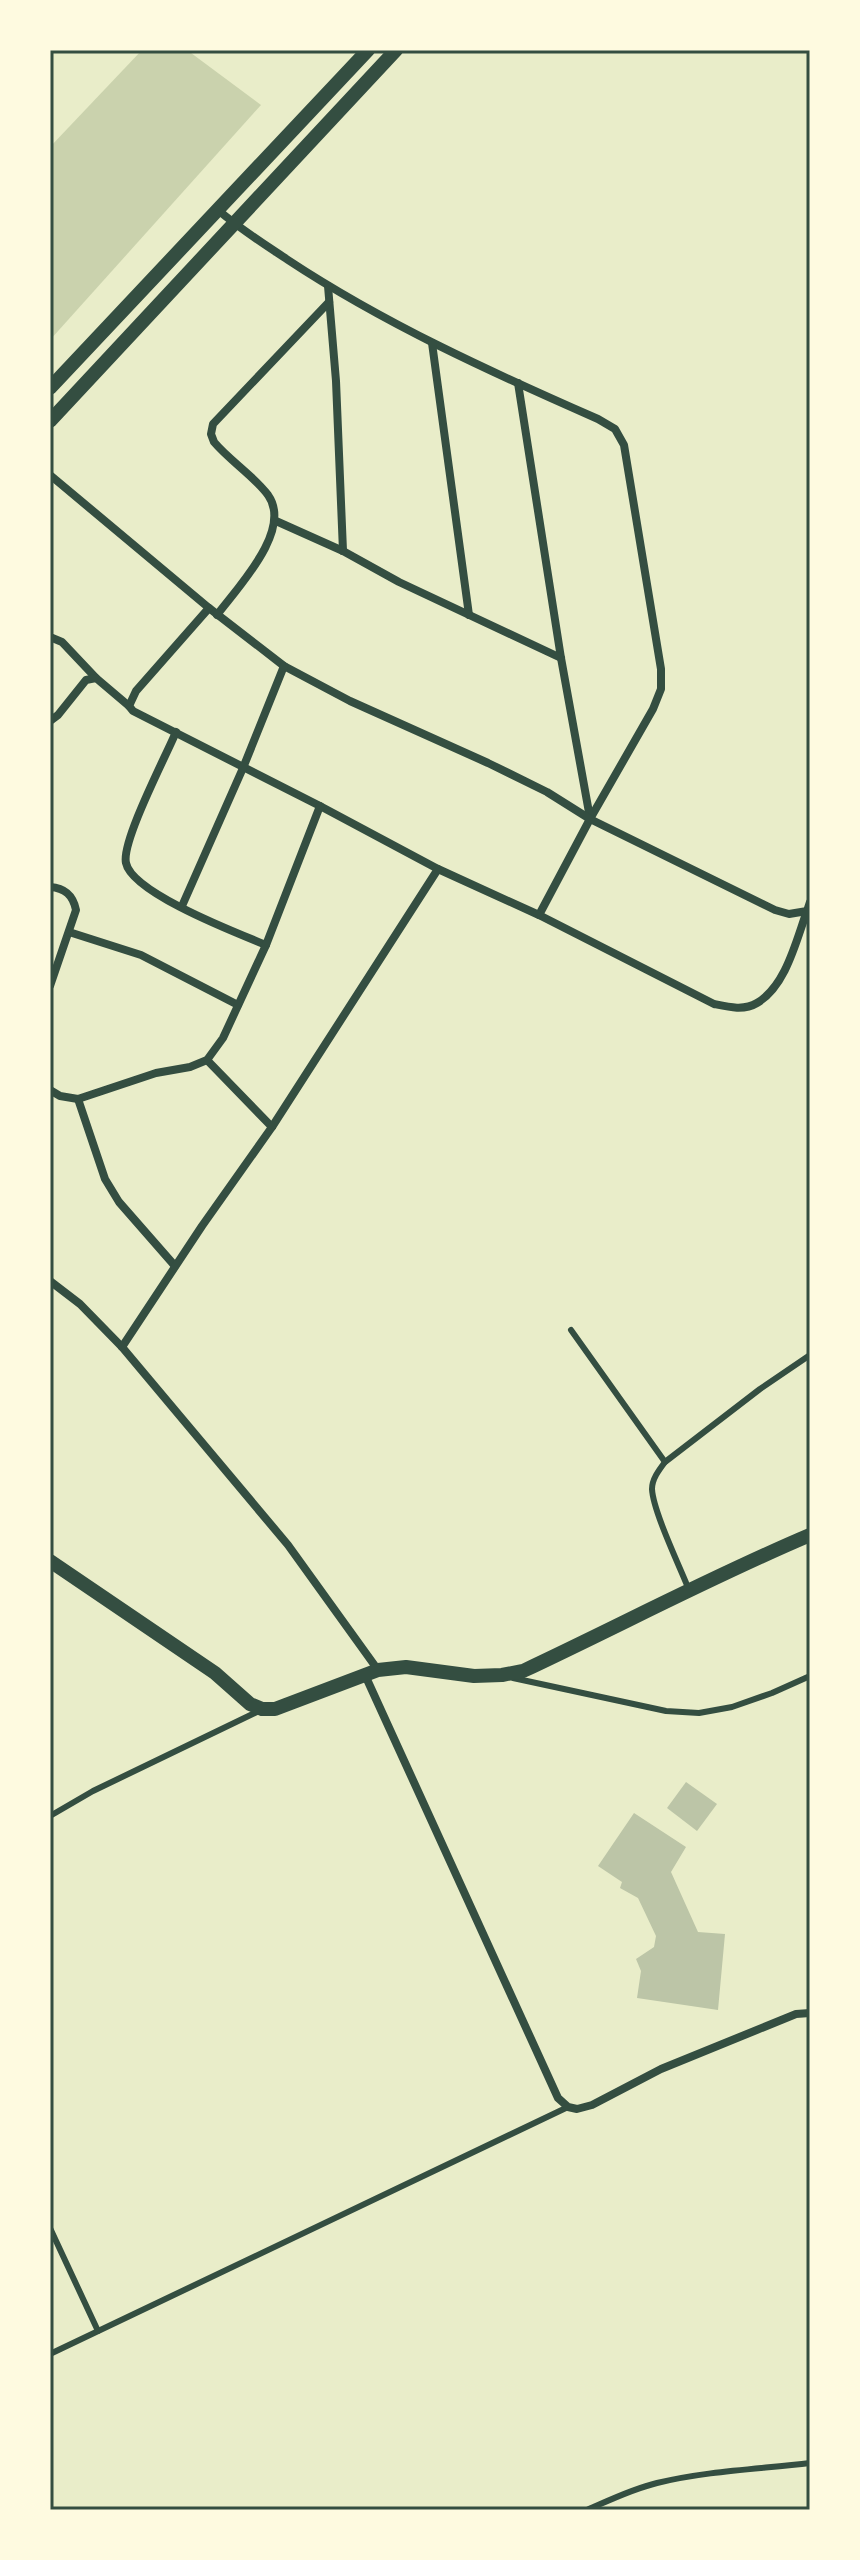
<svg xmlns="http://www.w3.org/2000/svg" width="860" height="2560" font-family="Figtree,sans-serif">
  <style>
    .green { fill: #cad2ad }
    .building { fill: #bcc5a7 }
    .lines { fill: none; stroke-linecap: round; stroke-linejoin: round }
    .service { stroke: #344e41; stroke-width: 6 }
    .minor { stroke: #344e41; stroke-width: 8 }
    .tertiary { stroke: #344e41; stroke-width: 14 }
    .neatline { fill: none; stroke: #344e41; stroke-width: 3 }
  </style>
  <rect width="100%" height="100%" fill="#e9edc9"/>
  <polygon class="green" points="142,50 187,50 261,105 50,340 50,147"/>
  <g class="building">
    <polygon points="686,1782 717,1804 697,1831 667,1808"/>
    <polygon points="634,1813 686,1847 671,1872 698,1932 725,1934 718,2010 637,1998 641,1971 636,1959 654,1947 656,1936 638,1898 620,1888 622,1882 598,1866"/>
  </g>
  <g class="lines">
    <g class="service">
      <polyline points="571,1330 665,1462"/>
      <path d="M689,1590C680,1567 653,1511 652,1489C652,1479 659,1470 665,1462L760,1389L810,1355"/>
      <polyline points="513,1678 666,1711 699,1713 732,1707 772,1693 810,1676"/>
      <polyline points="50,1816 93,1791 259,1711"/>
      <polyline points="50,2228 98,2331"/>
      <polyline points="50,2354 568,2107"/>
      <path d="M587,2510C610,2500 632,2489 657,2483C706,2471 759,2469 810,2463"/>
    </g>
    <g class="minor">
      <path d="M218,210C240,229 264,244 288,260C385,324 491,372 598,419L615,429L624,445L661,669V689L653,709L590,819L539,915"/>
      <polyline points="328,286 336,381 343,551"/>
      <polyline points="432,343 469,615"/>
      <polyline points="518,383 561,658 590,818"/>
      <polyline points="50,475 209,608 284,666 350,701 488,763 547,792 590,819 775,910 789,914 807,911 810,902"/>
      <polyline points="276,521 343,551 399,582 561,658"/>
      <path d="M209,608L136,691L129,706L133,711L320,806L438,869L539,915L714,1004C728,1007 744,1011 757,1003C786,986 796,941 807,911"/>
      <path d="M217,615C238,587 293,530 268,495C253,475 230,461 214,442L211,434L213,424L329,302"/>
      <polyline points="50,637 62,642 96,678"/>
      <polyline points="50,721 58,715 86,680 96,678 129,706"/>
      <path d="M176,732C166,756 121,842 126,863C132,893 237,933 266,945"/>
      <path d="M50,887C65,888 73,895 76,910L50,986"/>
      <polyline points="182,906 243,768 284,666"/>
      <polyline points="69,932 141,955 238,1005"/>
      <polyline points="207,1060 272,1127"/>
      <polyline points="50,1090 60,1096 78,1099 156,1073 190,1067 207,1060 223,1038 266,945 320,806"/>
      <polyline points="78,1099 105,1179 119,1202 175,1266"/>
      <polyline points="50,1281 80,1304 122,1347 288,1545 378,1670"/>
      <polyline points="122,1347 202,1226 272,1127 438,869"/>
      <polyline points="365,1675 558,2098 568,2107 577,2109 592,2105 661,2069 796,2014 810,2013"/>
    </g>
    <g class="tertiary">
      <polyline points="50,388 368,50"/>
      <polyline points="50,421 396,50"/>
      <path d="M50,1561L215,1673L250,1704L262,1709H275L378,1670L406,1667L474,1676L502,1675L523,1671C619,1626 713,1576 810,1535"/>
    </g>
  </g>
  <rect width="860" height="2560" fill="none" stroke="#fefae0" stroke-width="104"/>
  <rect x="52" y="52" width="756" height="2456" class="neatline"/>
</svg>
